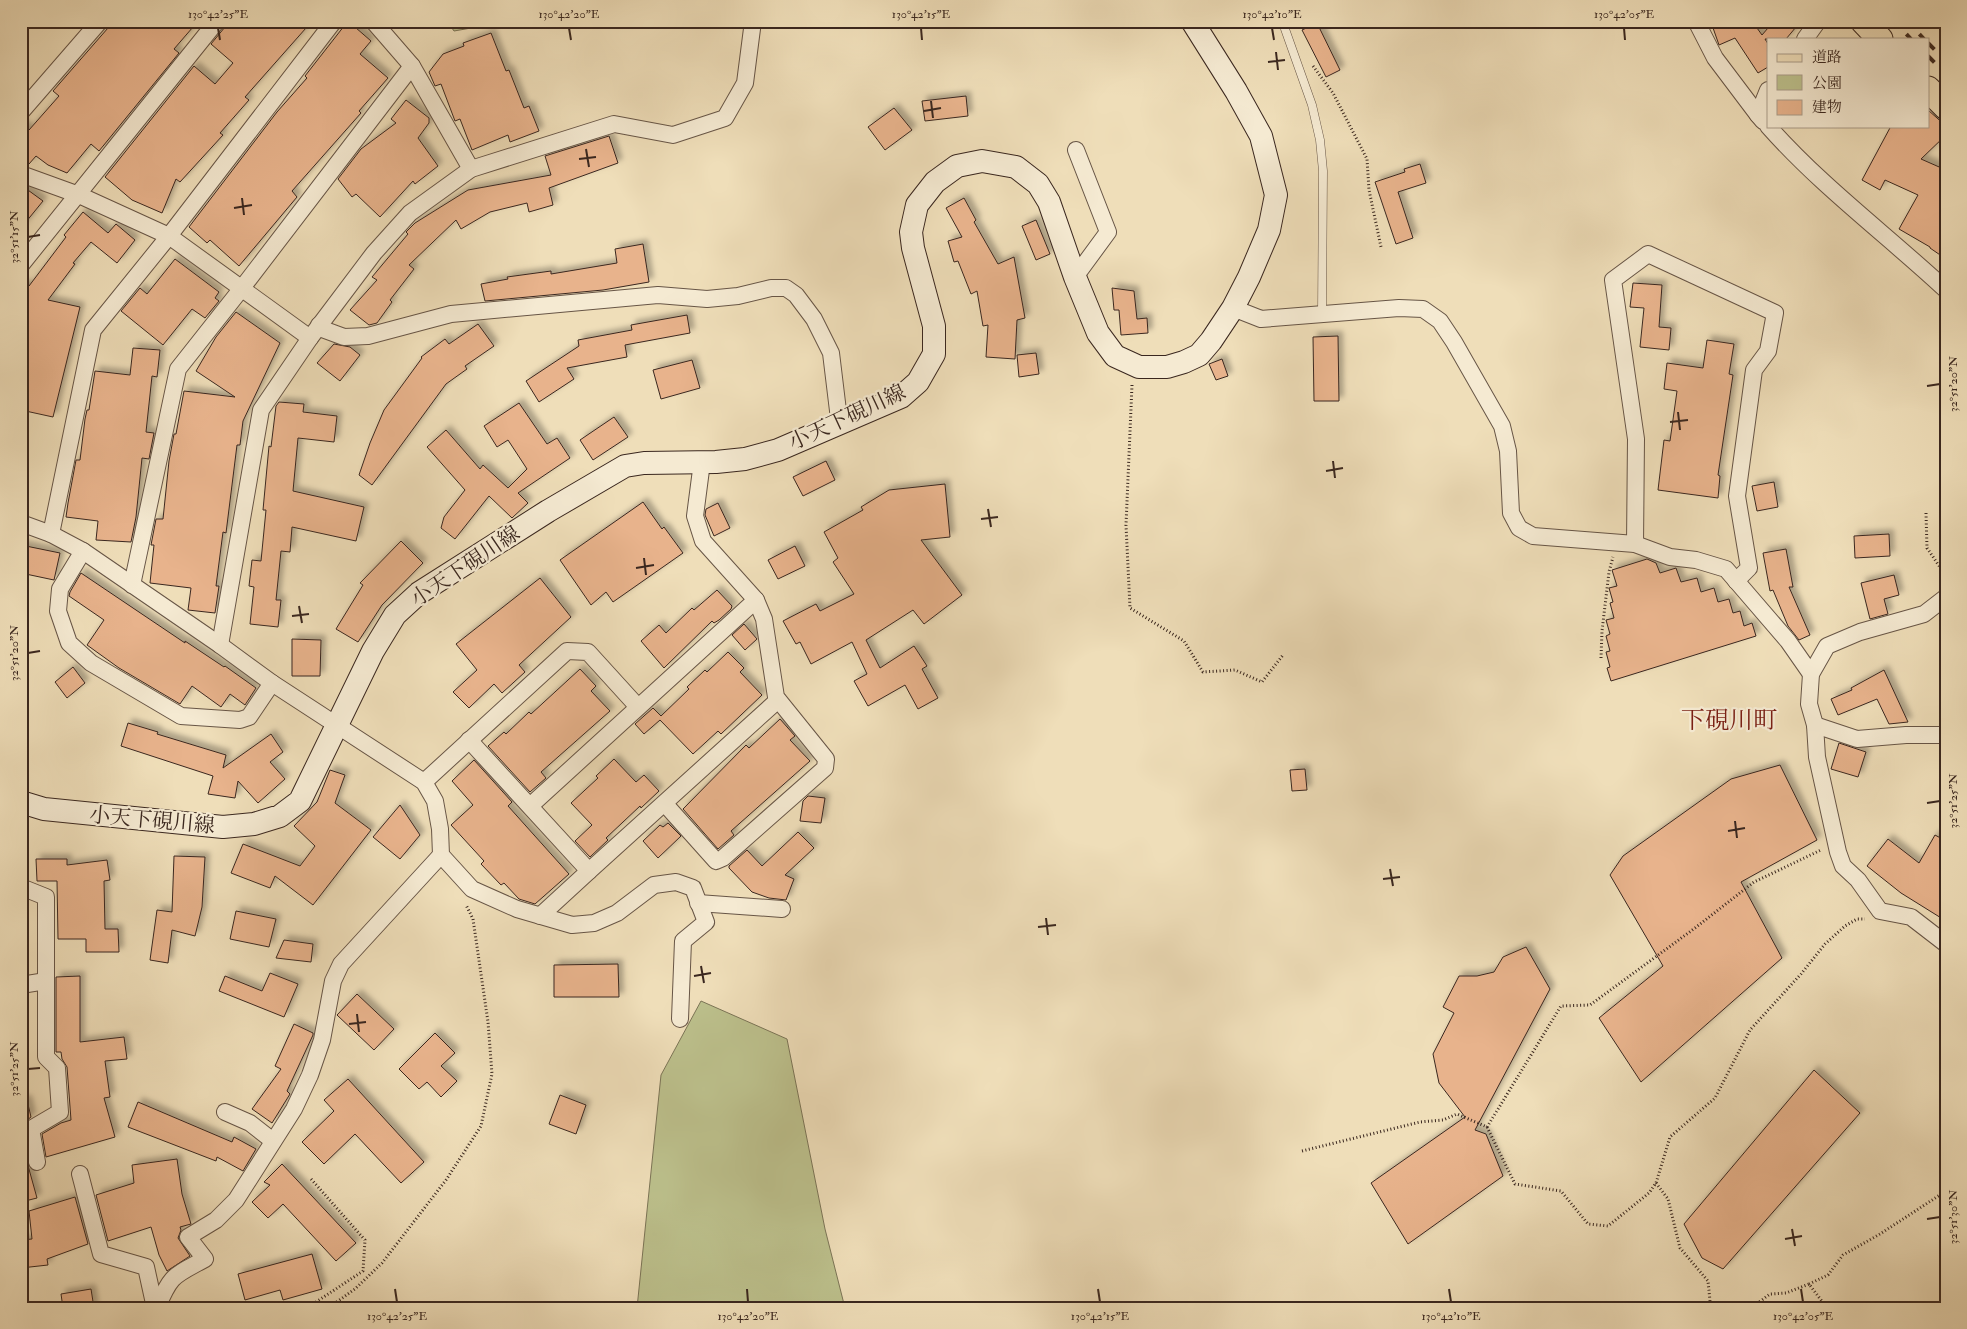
<svg xmlns="http://www.w3.org/2000/svg" width="1967" height="1329" font-family="'IM FELL Double Pica','Noto Serif JP',serif">
  <style>
    .green { fill: #bcc08c; stroke: #7b7456 }
    .building { fill: #e8b38c; stroke: #3a271f; filter: url(#shadow) }
    .lines { fill: none; stroke-linecap: round; stroke-linejoin: round }
    .service-casing { stroke: #675546; stroke-width: 9 }
    .minor-casing { stroke: #675546; stroke-width: 18 }
    .secondary-casing { stroke: #3a271f; stroke-width: 24 }
    .primary-casing { stroke: #3a271f; stroke-width: 27 }
    .path { stroke: #3a271f; stroke-width: 3; stroke-dasharray: 1 2.5; stroke-linecap: butt }
    .service { stroke: #f5ead2; stroke-width: 8 }
    .minor { stroke: #f5ead2; stroke-width: 16 }
    .secondary { stroke: #f5ead2; stroke-width: 22 }
    .primary { stroke: #efdeb9; stroke-width: 25 }
    .rail { stroke: #3a271f; stroke-width: 4; stroke-dasharray: 9 9; stroke-linecap: butt }
    .ticks { fill: none; stroke: #3a271f; stroke-width: 2 }
    .labels { text-anchor: middle; stroke-width: 4.5; stroke-linejoin: round; paint-order: stroke }
    .street-label { font-size: 21px; fill: #3a271f; stroke: #f5ead2 }
    .quarter-label { font-size: 24px; fill: #7a1f14; stroke: #f5ead2 }
    .neatline { fill: none; stroke: #3a271f; stroke-width: 2 }
    .ticks-label { font-size: 12px; text-anchor: middle; fill: #3a271f }
  </style>
  <defs>
    <filter id="shadow"><feDropShadow dx="4.5" dy="-4.5" stdDeviation="2.5" flood-color="#0004"/></filter>
  </defs>
  <rect width="100%" height="100%" fill="#efdeb9"/>
  <filter id="stains"><feTurbulence type="fractalNoise" baseFrequency=".004" numOctaves="4"/><feColorMatrix values="0 0 0 0 .2 0 0 0 0 .09 0 0 0 0 .02 0 0 0 .5 -.17"/></filter>
  <radialGradient id="worn" r=".72"><stop offset=".6" stop-color="#630" stop-opacity="0"/><stop offset="1" stop-color="#630" stop-opacity=".3"/></radialGradient>
  <g class="green">
    <polygon points="447,21 511,21 454,31"/>
    <polygon points="701,1001 787,1039 825,1229 845,1308 637,1308 661,1075"/>
  </g>
  <g class="building">
    <polygon points="110,21 185,21 193,27 174,49 179,53 99,151 91,144 67,173 48,165 36,156 29,164 21,157 21,123 29,130 59,96 53,91 108,28"/>
    <polygon points="227,21 298,21 306,28 245,97 249,100 220,133 223,135 180,182 176,179 162,213 132,200 105,177 194,66 215,84 233,63 211,44 225,27"/>
    <polygon points="348,21 371,41 360,54 388,78 359,111 361,113 292,191 297,197 239,266 210,240 207,243 189,227 277,112 307,78 305,76"/>
    <polygon points="1722,21 1752,21 1762,35 1774,21 1801,21 1786,39 1765,39 1768,44 1768,67 1758,73 1735,38 1719,45 1712,25"/>
    <polygon points="1317,23 1340,70 1326,77 1302,30"/>
    <polygon points="491,33 506,71 509,70 524,108 529,106 539,131 510,142 508,135 472,150 460,119 455,121 441,84 435,86 429,72 443,54 464,46 463,43"/>
    <polygon points="966,96 968,116 925,121 922,101"/>
    <polygon points="406,100 429,118 429,123 418,138 438,166 415,184 413,181 380,217 356,194 352,197 338,179 361,149 396,123 391,119"/>
    <polygon points="894,108 912,130 885,150 868,127"/>
    <polygon points="1928,110 1946,126 1946,135 1921,159 1946,170 1946,259 1930,248 1930,247 1899,229 1918,195 1885,180 1880,190 1862,180 1891,126 1928,126"/>
    <polygon points="609,136 618,163 549,188 553,205 529,212 527,203 490,212 461,229 456,220 409,265 414,269 390,300 392,302 377,323 369,325 350,310 377,280 372,277 408,234 406,232 415,223 468,190 551,175 545,156"/>
    <polygon points="1420,164 1426,183 1398,192 1413,238 1396,244 1375,182 1405,172 1404,169"/>
    <polygon points="21,185 43,201 21,228"/>
    <polygon points="964,198 976,220 974,222 998,264 1014,257 1025,318 1017,320 1015,359 986,357 988,325 983,326 977,291 971,294 958,261 954,262 948,241 962,237 946,208"/>
    <polygon points="83,212 108,233 116,224 135,240 117,263 91,242 73,263 75,264 48,300 80,307 53,417 21,410 21,284 29,286 66,237 64,235"/>
    <polygon points="1036,220 1050,254 1036,260 1022,226"/>
    <polygon points="643,244 649,282 603,290 485,301 481,284 508,279 507,277 551,271 551,274 617,263 615,249"/>
    <polygon points="175,259 219,292 215,298 219,301 205,318 192,309 163,345 121,311 140,288 147,294"/>
    <polygon points="1633,283 1662,285 1659,327 1671,328 1669,350 1640,347 1644,308 1630,307"/>
    <polygon points="1112,288 1134,291 1137,319 1147,318 1148,333 1121,335 1119,310 1114,310"/>
    <polygon points="236,312 280,343 243,421 240,445 237,445 226,533 223,532 216,586 219,586 215,613 188,610 191,588 150,583 154,545 151,545 156,519 163,519 169,461 174,434 176,434 184,391 235,397 196,371 216,337"/>
    <polygon points="687,315 690,333 625,345 627,357 567,368 574,379 539,402 526,381 579,346 578,340 632,330 631,325"/>
    <polygon points="478,324 494,346 465,366 467,369 446,384 372,485 359,475 370,443 384,410 422,358 421,357 445,339 449,344"/>
    <polygon points="1338,336 1339,401 1314,401 1313,337"/>
    <polygon points="1707,340 1734,344 1729,374 1733,375 1718,475 1720,476 1718,498 1658,490 1664,440 1670,441 1677,391 1664,389 1667,363 1703,368"/>
    <polygon points="334,344 350,347 360,355 340,381 317,363"/>
    <polygon points="133,348 160,350 157,377 152,376 146,432 154,433 149,459 142,458 136,517 131,542 96,540 98,521 66,517 68,503 76,460 80,460 85,419 87,410 89,410 95,371 130,375"/>
    <polygon points="1036,353 1039,374 1019,377 1017,355"/>
    <polygon points="1222,359 1228,376 1216,380 1209,364"/>
    <polygon points="692,360 700,388 661,399 653,370"/>
    <polygon points="279,402 304,404 303,412 337,416 334,442 298,438 293,491 364,507 356,541 292,527 290,552 281,551 276,600 281,600 278,627 250,624 254,587 249,586 252,560 261,561 266,510 263,510 269,446 271,447 276,406"/>
    <polygon points="519,403 547,444 557,438 570,458 518,493 528,503 512,518 489,496 455,539 441,528 444,517 465,490 427,447 446,430 480,469 483,465 508,488 527,469 508,440 497,447 484,426"/>
    <polygon points="614,417 628,437 593,460 580,440"/>
    <polygon points="826,461 835,480 803,496 793,477"/>
    <polygon points="1774,482 1778,507 1757,511 1752,486"/>
    <polygon points="945,484 950,537 921,540 962,595 924,624 913,610 866,640 880,668 914,646 927,666 922,669 938,698 918,709 905,685 868,706 854,681 867,674 852,642 811,664 800,642 796,644 783,621 816,604 820,611 854,594 833,562 838,558 824,532 863,510 861,507 889,490"/>
    <polygon points="643,502 662,529 664,527 683,553 613,602 606,592 591,605 560,560"/>
    <polygon points="718,503 730,528 714,536 705,515 706,509"/>
    <polygon points="1889,534 1890,556 1855,558 1854,536"/>
    <polygon points="401,541 423,563 382,605 358,642 336,629 363,585 360,583"/>
    <polygon points="21,545 60,553 54,580 21,573"/>
    <polygon points="795,546 805,566 778,579 768,560"/>
    <polygon points="1786,549 1793,587 1789,587 1810,635 1799,640 1788,626 1773,590 1770,591 1763,553"/>
    <polygon points="1647,559 1656,563 1660,573 1676,568 1681,582 1697,578 1701,592 1714,588 1718,602 1729,599 1733,613 1740,611 1744,626 1752,623 1756,636 1611,681 1607,668 1610,667 1606,652 1610,651 1606,636 1610,634 1606,620 1614,618 1610,603 1613,602 1609,588 1617,586 1612,570"/>
    <polygon points="81,573 185,643 185,641 224,667 225,666 256,688 245,705 230,694 221,707 192,686 180,704 119,668 87,645 104,620 69,596 70,592"/>
    <polygon points="1894,575 1899,595 1884,599 1888,614 1870,619 1861,583"/>
    <polygon points="540,578 571,617 519,665 525,672 502,693 494,684 469,708 453,692 477,670 456,644"/>
    <polygon points="717,590 732,606 731,609 719,620 714,623 712,621 664,668 641,641 659,625 666,633 692,608 694,610"/>
    <polygon points="744,624 757,639 745,650 732,635"/>
    <polygon points="292,639 321,640 320,676 292,676"/>
    <polygon points="728,652 744,668 740,672 762,695 721,734 718,731 693,754 660,720 644,734 635,724 653,708 661,716 689,689 687,687 705,670 707,672"/>
    <polygon points="73,667 85,683 67,698 55,682"/>
    <polygon points="580,669 596,686 591,691 610,711 541,772 546,778 530,792 488,746 504,732 506,734 529,712 531,714"/>
    <polygon points="1884,670 1908,722 1889,724 1877,699 1838,715 1831,699 1852,690 1851,688"/>
    <polygon points="780,719 795,736 790,740 810,761 731,831 734,835 718,849 683,809 746,745 749,748"/>
    <polygon points="128,723 158,732 157,734 226,755 223,768 271,734 283,752 270,762 285,779 258,803 238,781 235,798 208,794 213,776 121,746"/>
    <polygon points="1839,743 1866,752 1858,777 1831,769"/>
    <polygon points="614,759 636,782 644,775 659,791 641,808 640,806 606,838 608,840 590,857 575,841 592,825 571,803 598,778 596,776"/>
    <polygon points="474,760 512,802 508,806 569,874 535,904 519,899 504,883 501,885 481,864 484,861 451,825 473,805 452,781"/>
    <polygon points="1780,765 1817,840 1741,882 1782,958 1641,1082 1599,1018 1663,966 1610,875 1623,856 1731,779"/>
    <polygon points="1305,769 1307,790 1292,791 1290,770"/>
    <polygon points="330,770 345,775 335,803 371,830 313,905 275,876 270,888 231,873 243,844 300,866 315,846 294,826 317,802"/>
    <polygon points="808,796 825,798 821,823 800,821 803,801"/>
    <polygon points="400,805 420,835 400,859 373,837"/>
    <polygon points="668,823 681,836 658,858 643,841 660,825 663,827"/>
    <polygon points="798,832 814,848 785,875 794,879 786,900 769,898 752,892 729,868 729,866 747,850 762,866"/>
    <polygon points="1935,835 1946,841 1946,921 1901,893 1867,866 1888,839 1919,863"/>
    <polygon points="174,856 205,857 202,907 195,936 172,930 168,963 150,960 157,910 172,912"/>
    <polygon points="36,859 67,859 67,865 107,860 110,880 104,881 105,929 118,929 119,952 86,952 86,939 58,939 57,881 37,881"/>
    <polygon points="236,911 276,919 269,947 230,939"/>
    <polygon points="284,940 313,944 311,962 276,958"/>
    <polygon points="1526,947 1550,989 1475,1130 1486,1134 1503,1176 1408,1244 1371,1183 1465,1117 1439,1083 1433,1054 1454,1013 1443,1007 1459,976 1477,976 1494,972 1503,957"/>
    <polygon points="618,964 619,997 554,997 554,965"/>
    <polygon points="270,973 298,984 284,1017 219,991 225,976 262,991"/>
    <polygon points="80,976 80,1042 124,1037 127,1059 105,1061 110,1097 104,1098 115,1137 46,1157 42,1134 61,1123 71,1120 67,1067 62,1059 61,1052 56,1052 56,977"/>
    <polygon points="357,994 394,1029 374,1050 337,1015"/>
    <polygon points="294,1024 313,1033 313,1035 287,1091 290,1094 272,1123 252,1109 281,1069 275,1066"/>
    <polygon points="435,1033 455,1053 441,1066 457,1081 441,1097 427,1082 419,1089 399,1069"/>
    <polygon points="1814,1070 1860,1113 1723,1269 1702,1258 1684,1224"/>
    <polygon points="348,1079 424,1162 401,1183 355,1134 324,1164 302,1142 334,1111 324,1100"/>
    <polygon points="560,1095 586,1105 576,1134 549,1124"/>
    <polygon points="21,1100 27,1100 31,1117 22,1124 21,1129"/>
    <polygon points="138,1102 232,1142 234,1137 256,1149 243,1171 217,1157 216,1161 128,1127"/>
    <polygon points="21,1131 27,1162 37,1198 21,1202"/>
    <polygon points="177,1159 182,1194 191,1224 180,1227 181,1230 178,1238 190,1256 167,1271 159,1255 151,1227 108,1241 96,1195 134,1183 132,1165"/>
    <polygon points="282,1164 356,1243 336,1261 283,1204 268,1218 252,1202 270,1185 264,1182"/>
    <polygon points="75,1197 88,1244 47,1259 48,1265 21,1268 21,1240 32,1239 29,1211"/>
    <polygon points="312,1254 322,1289 283,1300 280,1290 245,1300 238,1274"/>
    <polygon points="91,1289 94,1308 63,1308 61,1294"/>
  </g>
  <g class="lines">
    <defs>
      <polyline id="service" points="1285,21 1285,29 1312,105 1320,140 1323,171 1322,315"/>
      <g id="minor">
        <polyline points="373,21 412,66 471,169"/>
        <polyline points="1696,21 1715,58 1758,115"/>
        <polyline points="1805,39 1818,21"/>
        <polyline points="21,112 100,21"/>
        <polyline points="1763,121 1758,115 1768,90"/>
        <path d="M1768,126C1822,187 1887,235 1946,290"/>
        <polyline points="21,174 79,195 169,236 310,338"/>
        <polyline points="21,265 217,21"/>
        <polyline points="1075,277 1108,232 1076,150"/>
        <polyline points="1233,308 1261,319 1399,308 1423,309 1440,321 1454,342 1502,426 1508,451 1511,513 1519,528 1533,536 1635,544 1670,557 1696,560 1726,569 1788,641 1811,674"/>
        <polyline points="319,325 325,330 344,337 368,336 451,314 658,295 707,299 738,296 771,288 786,288 796,295 814,319 831,353 839,419 842,424"/>
        <polyline points="21,523 51,534 83,551 220,645 272,683 424,782 435,801 440,829 441,855 472,889 517,909 572,925 594,923 617,913 654,885 676,882 693,888 706,922 683,941 680,1019"/>
        <polyline points="51,534 93,330 169,236 334,21"/>
        <polyline points="1635,544 1636,439 1613,280 1648,254 1775,313 1768,351 1754,370 1737,496 1749,568 1736,581"/>
        <polyline points="83,551 60,589 58,611 69,643 91,663 181,716 240,720 249,717 272,683"/>
        <polyline points="132,585 178,369 242,288 412,66"/>
        <polyline points="1946,597 1924,614 1860,632 1827,646 1811,674 1809,704 1815,725 1817,757 1838,852 1843,866 1858,880 1880,911 1911,917 1946,944"/>
        <polyline points="220,645 261,410 310,338 374,253 410,213 471,169 614,124 673,135 725,118 745,83 753,21"/>
        <polyline points="1815,725 1857,739 1906,735 1946,735"/>
        <polyline points="469,740 589,871 540,916"/>
        <polyline points="424,782 567,651 588,652 638,707"/>
        <polyline points="665,804 716,861 723,858 825,768 826,759 776,697 764,619 756,600 703,541 695,516 702,462"/>
        <polyline points="530,806 756,600"/>
        <polyline points="589,871 778,700"/>
        <polyline points="21,887 46,897 46,1057 57,1068 60,1112 31,1129 37,1162"/>
        <polyline points="698,903 782,909"/>
        <polyline points="21,985 46,981"/>
        <polyline points="225,1112 250,1123 273,1141"/>
        <polyline points="80,1174 101,1254 146,1267 155,1308"/>
        <path d="M157,1308C171,1274 174,1276 205,1259L188,1237L216,1220L236,1200L294,1109L310,1075L322,1040L333,981L341,964L441,855"/>
      </g>
      <polyline id="secondary" points="21,802 44,809 223,827 254,824 280,816 300,801 373,651 395,615 419,593 548,511 625,466 644,463 716,462 745,459 778,450 901,397 918,382 934,354 934,326 913,248 911,232 917,205 935,182 957,166 982,161 1016,167 1038,184 1049,202 1075,277 1098,333 1115,356 1139,367 1167,367 1184,362 1199,355 1211,341 1233,308 1249,277 1269,230 1276,195 1261,136 1236,91 1192,21"/>
      <g id="primary">
        <polyline points="1863,21 1880,39"/>
        <polyline points="1928,89 1946,107"/>
      </g>
    </defs>
    <use href="#service" class="service-casing"/>
    <use href="#minor" class="minor-casing"/>
    <use href="#secondary" class="secondary-casing"/>
    <use href="#primary" class="primary-casing"/>
    <g class="path">
      <polyline points="529,21 530,23"/>
      <polyline points="1313,66 1333,93 1367,159 1369,190 1381,247"/>
      <polyline points="1132,385 1126,525 1130,608 1184,641 1203,672 1235,670 1262,682 1283,655"/>
      <polyline points="1926,513 1927,548 1946,576"/>
      <polyline points="1601,658 1602,631 1609,572 1613,557"/>
      <polyline points="1487,1127 1515,1184 1561,1191 1588,1224 1608,1226 1649,1193 1656,1183 1670,1137 1715,1098 1750,1030 1801,974 1825,944 1845,926 1857,919 1865,919"/>
      <polyline points="1302,1151 1420,1122 1443,1120 1457,1114 1487,1127 1561,1006 1590,1005 1695,928 1754,882 1821,850"/>
      <polyline points="1656,1183 1668,1199 1680,1248 1708,1281 1710,1301 1715,1308"/>
      <polyline points="1809,1284 1828,1275 1843,1255 1880,1234 1946,1191"/>
      <polyline points="307,1308 363,1271 365,1240 311,1179"/>
      <polyline points="328,1308 355,1289 382,1263 446,1180 481,1126 492,1074 488,1022 473,919 466,905"/>
      <polyline points="1751,1308 1770,1294 1786,1293 1809,1284 1827,1308"/>
    </g>
    <use href="#service" class="service"/>
    <use href="#minor" class="minor"/>
    <use href="#secondary" class="secondary"/>
    <use href="#primary" class="primary"/>
    <g class="rail">
      <polyline points="1894,21 1911,39"/>
      <polyline points="1907,21 1924,39"/>
      <polyline points="1928,43 1946,61"/>
      <polyline points="1928,56 1946,74"/>
    </g>
  </g>
  <path class="ticks" d="M218,28L220,40M569,28L571,40M921,28L922,40M1272,28L1274,40M1624,28L1625,40M1276,52L1278,70M1268,62L1285,60M931,101L933,118M924,111L941,108M586,149L589,167M579,159L596,157M242,198L244,215M234,208L252,205M28,237L40,235M1927,386L1940,384M1678,412L1680,430M1670,422L1688,420M1333,461L1335,478M1326,471L1343,468M988,509L991,527M981,519L998,517M644,558L646,575M636,568L654,565M299,606L302,623M292,616L309,614M28,653L40,651M1927,803L1940,801M1735,821L1737,838M1728,831L1745,828M1390,869L1393,886M1383,879L1400,877M1046,918L1048,935M1038,927L1056,925M701,966L704,983M694,976L711,973M357,1014L359,1032M349,1024L366,1022M28,1069L40,1068M1927,1219L1940,1217M1792,1229L1795,1246M1785,1239L1802,1236M395,1289L397,1302M747,1289L748,1302M1098,1289L1100,1302M1449,1289L1451,1302M1801,1289L1803,1302"/>
  <g class="labels">
    <g class="street-label">
      <text transform="translate(847 417) rotate(-25)" y="7">小天下硯川線</text>
      <text transform="translate(465 566) rotate(-34)" y="7">小天下硯川線</text>
      <text transform="translate(152 820) rotate(5)" y="7">小天下硯川線</text>
    </g>
    <g class="quarter-label">
      <text x="1729" y="728">下硯川町</text>
    </g>
  </g>
  <rect width="1967" height="1329" fill="none" stroke="#efdeb9" stroke-width="55"/>
  <rect x="1767" y="38" width="162" height="90" fill="#f5ead2" stroke="#aa9c8a"/>
  <rect x="1777" y="54" width="25" height="8" fill="#efdeb9" stroke="#aa9c8a"/>
  <text x="1812" y="62" font-size="15" fill="#3a271f">道路</text>
  <rect x="1777" y="75" width="25" height="15" fill="#bcc08c" stroke="#aa9c8a"/>
  <text x="1812" y="88" font-size="15" fill="#3a271f">公園</text>
  <rect x="1777" y="100" width="25" height="15" fill="#e8b38c" stroke="#aa9c8a"/>
  <text x="1812" y="112" font-size="15" fill="#3a271f">建物</text>
  <rect x="28" y="28" width="1912" height="1274" class="neatline"/>
  <g class="ticks-label">
    <text x="218" y="18">130°42'25"E</text>
    <text x="569" y="18">130°42'20"E</text>
    <text x="921" y="18">130°42'15"E</text>
    <text x="1272" y="18">130°42'10"E</text>
    <text x="1624" y="18">130°42'05"E</text>
    <text transform="translate(14 237) rotate(-90)" y="4">32°51'15"N</text>
    <text transform="translate(1953 384) rotate(-90)" y="4">32°51'20"N</text>
    <text transform="translate(14 653) rotate(-90)" y="4">32°51'20"N</text>
    <text transform="translate(1953 801) rotate(-90)" y="4">32°51'25"N</text>
    <text transform="translate(14 1069) rotate(-90)" y="4">32°51'25"N</text>
    <text transform="translate(1953 1217) rotate(-90)" y="4">32°51'30"N</text>
    <text x="397" y="1320">130°42'25"E</text>
    <text x="748" y="1320">130°42'20"E</text>
    <text x="1100" y="1320">130°42'15"E</text>
    <text x="1451" y="1320">130°42'10"E</text>
    <text x="1803" y="1320">130°42'05"E</text>
  </g>
  <rect width="100%" height="100%" filter="url(#stains)"/>
  <rect width="100%" height="100%" fill="url(#worn)"/>
</svg>
